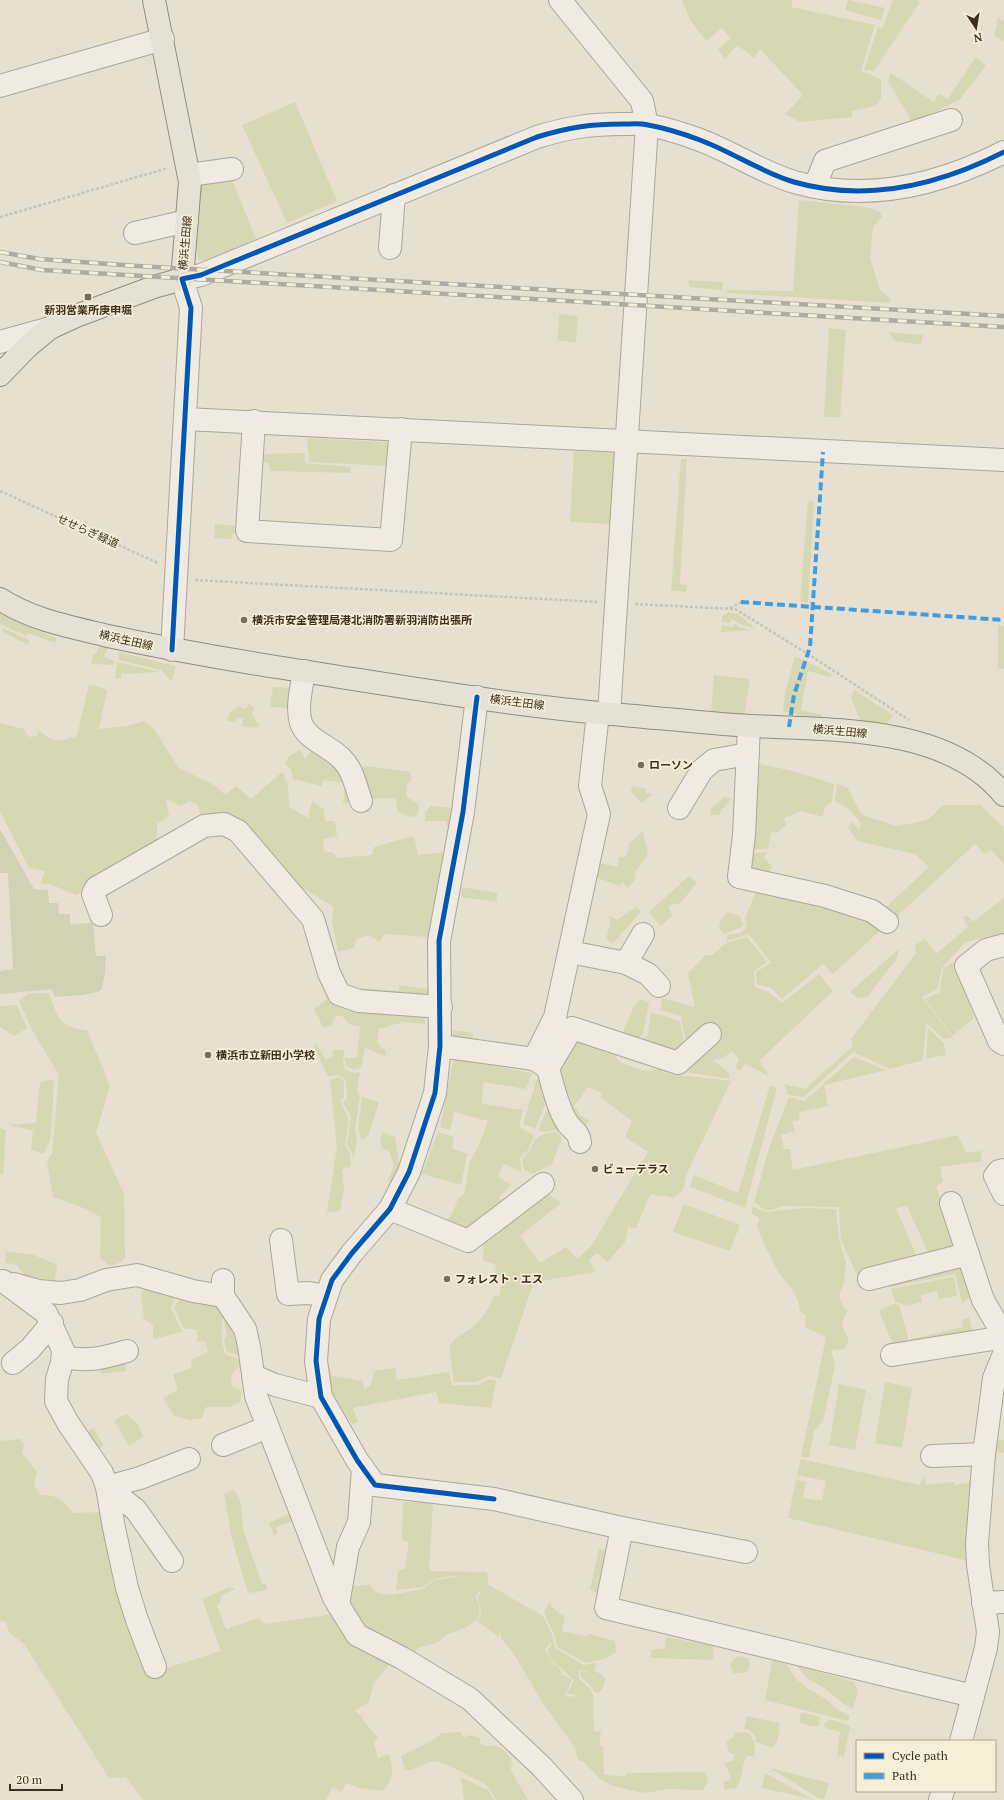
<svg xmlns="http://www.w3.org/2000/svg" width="1004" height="1800" font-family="'PT Serif','Noto Sans JP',serif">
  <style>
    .green { fill: #d6d7b3; fill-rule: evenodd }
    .cemetery { fill: #d1d1b3 }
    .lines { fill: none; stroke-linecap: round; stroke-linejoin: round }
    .minor-casing { stroke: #ada599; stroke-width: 24 }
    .major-casing { stroke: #928b80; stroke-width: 24 }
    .path { stroke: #c8c2b9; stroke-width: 2.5; stroke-dasharray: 3 2; stroke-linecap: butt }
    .minor { stroke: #efebe3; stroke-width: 22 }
    .major { stroke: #e6e1d4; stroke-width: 22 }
    .rail-casing { stroke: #afaaa2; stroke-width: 4.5 }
    .rail { stroke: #f7eed8; stroke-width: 3; stroke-dasharray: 9; stroke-linecap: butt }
    .quiet { stroke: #3f9de0; stroke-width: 4; stroke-dasharray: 8 4; stroke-linecap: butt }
    .cycleway-casing { stroke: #f7eed8; stroke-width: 8 }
    .cycleway { stroke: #0057b8; stroke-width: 5 }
    .poi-dot { fill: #786c5e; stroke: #f7eed8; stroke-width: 1.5 }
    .labels { text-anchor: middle; stroke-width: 3.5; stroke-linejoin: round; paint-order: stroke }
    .street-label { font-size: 11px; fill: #3d2e20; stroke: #f7eed8 }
    .poi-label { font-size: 11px; font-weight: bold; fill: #3d2e20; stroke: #f7eed8; text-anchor: start }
  </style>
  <rect width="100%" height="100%" fill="#e7e0d1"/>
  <g class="green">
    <polygon points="682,0 792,0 792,7 875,25 861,71 881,79 881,98 875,106 852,111 852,117 800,122 785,114 803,95 760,49 754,58 737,45 725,59 718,50 731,38 722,28 706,41 690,20"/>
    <polygon points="848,0 885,8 881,20 845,10"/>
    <polygon points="893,0 917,0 920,2 874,71 864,70 878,27 882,29"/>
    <polygon points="998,18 1004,21 1004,41 994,36"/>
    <polygon points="976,57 986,66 959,100 925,117 911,120 888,81 891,73 934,102 938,94 948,99"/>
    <polygon points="295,102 337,201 287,223 242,125"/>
    <polygon points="230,175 256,239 213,261 198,260 196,245 201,178"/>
    <polygon points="799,200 866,207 880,212 882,217 873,227 870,258 880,290 890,298 891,303 727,293 727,290 793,291"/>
    <polygon points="688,280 723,282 722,290 690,287"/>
    <polygon points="559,314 578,316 576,343 558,340"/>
    <polygon points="829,328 846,330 840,417 824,417"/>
    <polygon points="888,332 923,335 921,345 896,341"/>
    <polygon points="307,438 387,442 391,446 389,466 309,462"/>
    <polygon points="574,451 617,453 612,524 570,522"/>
    <polygon points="305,453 305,463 351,467 350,473 270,471 269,463 258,460 260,454"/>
    <polygon points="681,459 687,459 680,584 687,586 686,592 671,590"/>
    <polygon points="808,501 814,502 808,603 800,601"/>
    <polygon points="215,524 236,526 237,533 232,534 231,539 214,538"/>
    <polygon points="729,612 738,614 756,629 740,624 732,619 730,623 722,622 722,616"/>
    <polygon points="0,613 56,638 55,643 28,633 26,636 0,624"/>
    <polygon points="734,623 739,627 753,630 721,632 722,625 733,627"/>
    <polygon points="998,625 1004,626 1004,669 998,668"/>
    <polygon points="3,628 29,640 29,645 2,632"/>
    <polygon points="103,645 108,648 104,657 114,661 114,665 91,664 93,654 97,653 98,648"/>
    <polygon points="119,652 176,666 172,682 161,670 119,660"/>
    <polygon points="795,656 832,674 830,677 808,671 801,710 822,715 821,720 783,711 785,693"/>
    <polygon points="117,662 160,672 121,674 121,679 115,678"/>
    <polygon points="714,675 750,679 744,715 711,713"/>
    <path d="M89,684L107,690L99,729L127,726L144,721L153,728L179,768L216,786L225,795L236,786L251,799L282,772L288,784L289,807L308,818L312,801L324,809L325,821H335L337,836L323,839L324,851L334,853L337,858L372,855L374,847L414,836L418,855L445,852L429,937L384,934L380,942L368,935L357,939L354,948L338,952L332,922L333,906L281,876L241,828L202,823L198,805L189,801L181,806L166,799L169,816L157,824V846L76,895L50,884H40L45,871L29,868L0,811V723L24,729L29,737L36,736L40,731C56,745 58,741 77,736Z"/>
    <polygon points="273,687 293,688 291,708 270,707"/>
    <polygon points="854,690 893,715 886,725 860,720 851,697"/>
    <polygon points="248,704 254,707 252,715 260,726 255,728 242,726 243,718 236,718 235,723 227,720 230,712 239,706 246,709"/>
    <polygon points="315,746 332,757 356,800 343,804 345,783 324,780 321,786 293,779 291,769 285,764 289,756 300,750 305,759"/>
    <polygon points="755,763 793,771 834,784 832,801 825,807 823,817 802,811 784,818 786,825 777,833 771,831 768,849 750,850"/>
    <polygon points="366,766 411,772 411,780 407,783 406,796 418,804 419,810 416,816 409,817 397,811 396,798 365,799 356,770"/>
    <polygon points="837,784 847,787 862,815 897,826 928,820 943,805 980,805 1004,828 1004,864 991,850 985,854 975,844 894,919 883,910 929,867 915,854 857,841 848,827 851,822 860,829 861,823 850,810 835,801"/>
    <polygon points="632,786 646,789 646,793 653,794 642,803 631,792"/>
    <polygon points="724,797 731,799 718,815 710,815 711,808"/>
    <polygon points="431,806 453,808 450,834 446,821 425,821 425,812"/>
    <polygon points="643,831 648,854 634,874 636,879 627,888 623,882 619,886 593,876 595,862 618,867 619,857 626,857 629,844"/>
    <polygon points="768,852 764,857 772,867 767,879 746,874 750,853"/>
    <polygon points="689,876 697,883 679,904 668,905 672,916 661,926 649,912"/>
    <polygon points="462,887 497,893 497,902 461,897"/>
    <polygon points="758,888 868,916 884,927 833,974 823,964 782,999 771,988 757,984 756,972 771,963 749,934 727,941 727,935 740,933 747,928 745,918"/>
    <polygon points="1004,898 1004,933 965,942 942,968 937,989 922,997 952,1037 944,1039 926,1023 923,1060 890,1069 853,1052 804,1097 788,1095 784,1084 805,1089 853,1046 851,1039 916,953 915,945 925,939 936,954 968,927 963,918 967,915 973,922"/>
    <polygon points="636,907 641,912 613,943 606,939 610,925 609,916 617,920"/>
    <polygon points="727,912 740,916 743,926 724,934 719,928 720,922"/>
    <polygon points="747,937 767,962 754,971 755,987 770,993 782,1003 819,974 833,991 759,1061 769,1076 745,1064 740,1071 735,1068 739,1059 732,1051 723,1058 713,1060 728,1072 730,1079 679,1071 701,1051 685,1038 681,1016 660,1010 662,998 695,1007 688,973 706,955 712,955 726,943"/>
    <polygon points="899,949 896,960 867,997 858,998 850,992"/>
    <polygon points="959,962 974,1018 952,1036 925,999 940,992 943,969 951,963"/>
    <polygon points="320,968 347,987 399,991 399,985 428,989 433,996 424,1003 425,1024 403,1022 379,1029 377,1042 386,1052 385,1056 365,1048 361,1068 353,1070 346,1065 344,1058 357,1058 360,1027 349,1024 342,1016 336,1016 331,1026 323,1027 314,1009 328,998"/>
    <path d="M29,993H49C57,1016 60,1029 87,1030L110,1086L96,1133L124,1194L125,1257L122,1262L109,1266L100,1257L101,1217L79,1206L53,1197L47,1161L52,1154L59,1075L32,1030L19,1001Z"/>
    <polygon points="641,999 649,1002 643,1034 637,1039 628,1040 623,1032 634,1006"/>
    <polygon points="17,1005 27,1028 15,1036 0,1027 0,1006"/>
    <polygon points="651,1012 680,1021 683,1039 688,1045 673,1057 636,1044 648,1035"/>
    <polygon points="928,1028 944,1044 946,1055 926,1059"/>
    <polygon points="453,1030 473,1033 472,1042 452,1041"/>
    <path d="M583,1041L604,1052L615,1055L618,1061C631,1067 646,1074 660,1069L664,1073L731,1081L687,1173L683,1190L673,1198L665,1196L650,1195L636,1228L628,1227L625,1242L607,1262L597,1253L589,1260L596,1272L534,1282L501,1378L489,1376L476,1382H454C453,1374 449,1353 450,1347C453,1336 463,1335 470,1329C480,1322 490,1307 494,1296L500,1295L502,1275L495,1274L496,1265L483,1260L484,1247L477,1242L545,1192L561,1203L520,1236L540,1263L566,1247L577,1259L591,1246L648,1152L625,1137L632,1121L601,1098L602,1093L588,1087L580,1099L574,1106L580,1115L589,1121L585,1125L578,1127L556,1077L570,1043Z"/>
    <polygon points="316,1044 326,1060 333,1056 333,1050 344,1050 343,1060 345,1069 353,1073 360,1072 357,1090 360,1096 355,1130 357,1141 353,1161 352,1152 347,1144 351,1118 343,1102 347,1099 346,1080 338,1075 328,1077 313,1045"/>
    <polygon points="854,1057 886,1070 824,1085 828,1106 799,1112 800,1120 792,1121 795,1131 781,1135 784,1149 790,1149 793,1170 958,1135 966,1153 980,1151 982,1161 940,1167 943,1182 936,1186 956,1245 929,1255 907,1206 896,1208 915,1252 914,1261 857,1275 841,1240 839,1207 781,1206 772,1210 765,1210 754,1202 770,1145 789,1097 804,1101"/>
    <polygon points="454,1058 532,1073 526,1089 483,1082 482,1104 523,1110 519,1126 534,1136 528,1150 520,1158 521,1172 504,1164 498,1176 511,1185 499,1197 502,1204 466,1229 446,1222 454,1210 458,1198 464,1194 470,1162 478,1147 488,1121 454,1112 450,1130 440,1127"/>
    <polygon points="339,1077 344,1082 344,1098 340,1100 349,1120 345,1145 350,1153 351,1166 342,1170 344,1191 340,1211 327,1212 337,1147 330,1080"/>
    <polygon points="548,1078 552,1088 535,1129 523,1124 537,1079"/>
    <polygon points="54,1079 51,1137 44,1154 31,1150 33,1131 9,1125 36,1123 40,1082"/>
    <polygon points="770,1085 777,1088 745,1208 690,1187 694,1175 738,1193"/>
    <polygon points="553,1095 565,1136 556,1130 543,1132 538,1131"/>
    <polygon points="362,1097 379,1102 369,1134 362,1140 358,1129"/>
    <path d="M0,1128L6,1130C4,1146 5,1160 3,1175L0,1174Z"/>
    <polygon points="383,1132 395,1137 400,1171 394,1183 388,1181 394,1165 389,1151 382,1148 380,1139"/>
    <polygon points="438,1132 454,1137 452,1148 467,1154 461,1185 422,1174"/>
    <path d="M556,1132L562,1138L552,1164L533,1174L524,1170L522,1159C539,1144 527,1135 556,1132Z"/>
    <polygon points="684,1204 740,1225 730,1251 673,1232"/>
    <path d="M753,1206L764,1212L805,1208L836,1209L839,1239L846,1263L844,1282L839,1296L844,1308L848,1310C840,1324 841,1326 849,1339L845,1349L831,1350L835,1366L823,1421L814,1431L809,1458L801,1457L826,1337L805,1327L806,1315L800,1312C799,1292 786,1285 777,1269C769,1256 763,1241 757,1227L759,1218L751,1213Z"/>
    <polygon points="6,1251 34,1255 57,1265 55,1280 25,1277 16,1264 5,1263"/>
    <polygon points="960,1266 969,1298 962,1303 955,1274 890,1287 887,1281"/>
    <polygon points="954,1277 957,1296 939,1299 937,1291 921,1295 922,1302 906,1306 895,1301 891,1289"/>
    <polygon points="146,1285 175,1298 171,1308 182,1332 153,1339 153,1325 144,1319 141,1295"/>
    <path d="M182,1296L213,1304L225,1314C219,1325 222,1343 225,1354L243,1361V1371L238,1367L231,1375L232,1386L242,1391L240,1402L230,1407H206L202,1418L190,1420L174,1416L163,1398L178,1390L173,1374L192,1368L191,1360L208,1352L206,1342L197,1341V1330L183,1328L174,1307Z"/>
    <polygon points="895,1303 899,1305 908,1337 907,1345 894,1347 879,1311"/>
    <polygon points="969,1317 972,1330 911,1344 911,1339 963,1327 962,1320"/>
    <polygon points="228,1318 239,1333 244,1357 227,1352 224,1340 227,1335 224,1322"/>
    <polygon points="124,1358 126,1371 101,1374 99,1365"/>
    <polygon points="328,1362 332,1376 363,1381 364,1389 371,1385 374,1371 395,1368 397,1380 449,1372 452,1385 477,1385 489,1379 496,1381 491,1408 439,1403 436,1392 353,1408 358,1422 352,1424 339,1407 326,1379"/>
    <polygon points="885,1382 912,1388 902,1448 875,1443"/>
    <polygon points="839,1384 866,1390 855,1450 829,1445"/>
    <polygon points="126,1414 138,1424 143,1437 129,1446 114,1420"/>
    <polygon points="93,1428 104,1446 95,1451 83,1435"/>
    <path d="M20,1439L24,1445L22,1453L37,1472L34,1484L40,1495C57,1494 64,1500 73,1513L104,1512L151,1673L221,1651L202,1599L230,1587L235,1589L220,1596L221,1602L217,1606L226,1629L259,1618L265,1624L334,1614L391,1662L373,1685L369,1702L355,1711C363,1716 362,1720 367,1725C371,1729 374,1733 378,1737L374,1744L378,1758L389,1754C393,1772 395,1776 383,1791L359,1788L346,1783L342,1792L333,1787L325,1800H143L126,1777L109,1778L24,1644L9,1632L6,1622L0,1620V1441Z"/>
    <polygon points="993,1439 1004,1440 1004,1453 992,1452"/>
    <polygon points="801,1459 920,1485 924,1475 926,1485 954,1482 954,1485 971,1482 965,1560 788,1518 796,1480 806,1482 803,1498 822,1501 826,1481 797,1475"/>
    <polygon points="234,1489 241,1504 243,1529 262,1584 266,1584 267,1590 248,1593 232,1539 224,1494"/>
    <path d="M403,1502L433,1503L429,1571L487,1572L489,1585L543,1616L552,1635L555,1648L584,1665L596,1663L595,1670L593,1671L602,1674L605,1679L603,1687L599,1693L594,1692L591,1686L581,1677L580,1671L590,1670H579V1679L590,1689L594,1697L593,1698L594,1731L601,1732L599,1745L603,1747L604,1775L626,1776L628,1773L705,1772L708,1782L702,1790L667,1789L645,1793L629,1790L611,1785L599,1778L584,1762L578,1760L575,1748L542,1702L514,1654L501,1638V1630L499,1637L478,1622L481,1612L478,1598L482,1587L476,1596L480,1610L478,1619L465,1628L448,1634L437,1643L421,1647L409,1656L362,1628L344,1601L347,1586L370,1585L377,1593L391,1595L423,1589L434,1580L461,1576H450L434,1579L423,1587L396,1590L398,1571L405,1569L409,1542L402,1540ZM550,1643L552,1644L547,1652L553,1663C560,1665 566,1674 574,1680L567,1694L578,1695L570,1697L565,1695L572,1680L563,1675L557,1665H553L545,1650Z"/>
    <polygon points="296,1511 300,1519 276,1527 277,1534 274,1535 269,1523"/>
    <polygon points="599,1549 607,1551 597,1593 590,1589"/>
    <polygon points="549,1602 555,1610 565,1617 562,1631 586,1636 590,1634 615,1641 616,1652 607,1658 586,1663 557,1647 554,1634 544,1613"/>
    <polygon points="666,1637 714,1646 713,1660 651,1658 651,1650 665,1648"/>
    <polygon points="738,1656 748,1658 750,1665 748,1671 741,1673 733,1673 730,1667 732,1661"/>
    <polygon points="772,1661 786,1664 796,1679 808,1689 826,1699 838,1710 850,1716 848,1721 765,1700"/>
    <polygon points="797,1666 854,1682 858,1692 853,1709 844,1704 824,1688 808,1679"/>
    <polygon points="801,1712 820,1717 819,1726 811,1726 799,1722"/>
    <path d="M747,1716L779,1723C780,1732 779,1742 772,1748L756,1742L755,1736L748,1729H744Z"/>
    <polygon points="829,1719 850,1726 844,1757 837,1756 840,1732 825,1728 824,1725"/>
    <path d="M460,1732L464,1738L468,1735L480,1738V1742L484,1746C497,1743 506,1750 512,1760L511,1771L528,1800H496C494,1796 491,1790 488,1787C482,1781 441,1761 434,1761C424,1763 414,1771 405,1770L401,1756L431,1741L442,1733Z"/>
    <path d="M747,1732C755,1739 756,1746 754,1756H747C741,1764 744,1777 736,1788L724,1790V1782L731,1779L725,1763L733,1761L734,1754L729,1752L726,1741L734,1737L733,1733Z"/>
    <polygon points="770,1768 829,1783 824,1799 818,1798"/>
    <polygon points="765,1773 812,1799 762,1788"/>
    <polygon points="461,1777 488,1790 494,1800 464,1800"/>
  </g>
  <path class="cemetery" d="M0,829L34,889L48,890L49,903H58L59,914H70V924L93,923L96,956H106C105,965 105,985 100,991L83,995L54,997L52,989L0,994V971L13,969L8,873H0Z"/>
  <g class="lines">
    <defs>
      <g id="minor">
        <polyline points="560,0 642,101 647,125 609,714"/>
        <polyline points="0,86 163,39"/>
        <polyline points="189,175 232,169"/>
        <polyline points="815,186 825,161 951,120"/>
        <polyline points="135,233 187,221"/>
        <polyline points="390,248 394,195"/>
        <polyline points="0,342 50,328"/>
        <polyline points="185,419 1004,460"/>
        <polyline points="254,421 247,531 391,540 401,429"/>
        <path d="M172,650L191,308L182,279L201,275L537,137C570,127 590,124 624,124C631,124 640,123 648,125C665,128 684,134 700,140C732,152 761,172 794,182C867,203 939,185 1004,152"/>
        <path d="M304,671C302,687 296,707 301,723C307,740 330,746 342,759C353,770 356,787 361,801"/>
        <polyline points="477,697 463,812 439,941 440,1046 435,1093 409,1172 390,1209 352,1253 332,1280 319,1319 316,1361 321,1397 357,1460 375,1485 494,1499 622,1528 746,1552"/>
        <polyline points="749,726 744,835 739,877 825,896 872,911 887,922"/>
        <polyline points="679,808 702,770 714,760 748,754"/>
        <polyline points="101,915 93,894 96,888 204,826 224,824 238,831 313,919 329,973 339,994 359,1001 441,1007"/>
        <polyline points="1004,945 986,950 966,966 999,1041 1004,1044"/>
        <polyline points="570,952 626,963 648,974 659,986"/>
        <polyline points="626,963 643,934"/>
        <polyline points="440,1046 534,1059 548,1068 572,1028 678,1063 710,1034"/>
        <polyline points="534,1059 555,1017 599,814 590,786 598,713"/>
        <path d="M548,1068C552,1084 559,1112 568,1124C574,1131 579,1133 580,1142"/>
        <polyline points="1004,1170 999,1171 995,1176 1004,1194"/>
        <polyline points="951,1203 983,1300 1004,1336"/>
        <polyline points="390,1209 468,1241 543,1184"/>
        <polyline points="281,1240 288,1294 309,1293 326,1296"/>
        <polyline points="869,1279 968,1254"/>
        <polyline points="223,1280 223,1296 245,1329 249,1346 256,1396 334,1598 357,1635 402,1658 470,1699 542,1767 572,1800"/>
        <polyline points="3,1281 46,1313 63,1350 62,1363 57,1379 56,1401 68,1423 102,1473 107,1487 114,1528 127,1588 137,1620 155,1667"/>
        <polyline points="14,1284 39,1291 61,1293 80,1290 106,1280 137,1275 193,1291 223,1296"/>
        <polyline points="892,1355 1004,1337"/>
        <path d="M63,1357C89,1362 103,1358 127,1351"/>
        <polyline points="13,1363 30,1349 52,1323"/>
        <polyline points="254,1376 275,1385 321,1397"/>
        <polyline points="223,1445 268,1427"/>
        <polyline points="932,1456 984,1454"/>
        <polyline points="107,1487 136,1510 172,1561"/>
        <polyline points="107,1487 140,1478 189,1459"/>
        <polyline points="622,1528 606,1608 973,1696"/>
        <polyline points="983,1603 1004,1602"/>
        <polyline points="338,1605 348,1547 359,1522 363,1468"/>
        <polyline points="961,1741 986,1648 988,1632 978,1565 977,1544 984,1454 994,1378 1004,1354"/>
        <polyline points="940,1800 943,1791"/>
      </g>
      <g id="major">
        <polyline points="0,375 27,347 50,328 76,316 154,287 182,279 190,182 154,0"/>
        <path d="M0,599C32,620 71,627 108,636C164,648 220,658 276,667C388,684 499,704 611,714C658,718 705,723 751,726C833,730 947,725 1004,795"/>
      </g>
    </defs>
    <use href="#minor" class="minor-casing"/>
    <use href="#major" class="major-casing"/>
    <g class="path">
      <polyline points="0,217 168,168"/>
      <polyline points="0,491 158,563"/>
      <polyline points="195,580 598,602"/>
      <polyline points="635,604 735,609 808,654 909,720"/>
      <polyline points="730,608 741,602"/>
    </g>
    <use href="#minor" class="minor"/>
    <use href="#major" class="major"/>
    <defs>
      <g id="rail">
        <polyline points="0,252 39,259 137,266 1004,316"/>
        <polyline points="0,262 42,270 1004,327"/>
      </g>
    </defs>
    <use href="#rail" class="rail-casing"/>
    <use href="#rail" class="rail"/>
    <g class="quiet">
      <polyline points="741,602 1004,620"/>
      <polyline points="789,727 794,695 810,647 823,452"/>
    </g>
    <defs>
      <g id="cycleway">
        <path d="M172,650L191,308L182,279L201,275L537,137C570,127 590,124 624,124C631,124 640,123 648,125C665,128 684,134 700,140C732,152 761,172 794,182C867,203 939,185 1004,152"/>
        <polyline points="477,697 463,812 439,941 440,1046 435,1093 409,1172 390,1209 352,1253 332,1280 319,1319 316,1361 321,1397 357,1460 375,1485 494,1499"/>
      </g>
    </defs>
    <use href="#cycleway" class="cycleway-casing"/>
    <use href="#cycleway" class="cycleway"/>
  </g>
  <g class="poi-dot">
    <rect x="84" y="293" width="8" height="8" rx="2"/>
    <circle cx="244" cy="620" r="4"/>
    <circle cx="641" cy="765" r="4"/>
    <circle cx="208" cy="1055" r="4"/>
    <circle cx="595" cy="1169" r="4"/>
    <circle cx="447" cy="1279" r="4"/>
  </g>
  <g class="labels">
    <g class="street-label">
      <text transform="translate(185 243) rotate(-85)" y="4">横浜生田線</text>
      <text transform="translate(88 531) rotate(24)" y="4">せせらぎ緑道</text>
      <text transform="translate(126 640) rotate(13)" y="4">横浜生田線</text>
      <text transform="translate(517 702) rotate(7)" y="4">横浜生田線</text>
      <text transform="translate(840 731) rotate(5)" y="4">横浜生田線</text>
    </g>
    <g class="poi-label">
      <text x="88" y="314" text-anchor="middle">新羽営業所庚申堀</text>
      <text x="252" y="624">横浜市安全管理局港北消防署新羽消防出張所</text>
      <text x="649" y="769">ローソン</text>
      <text x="216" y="1059">横浜市立新田小学校</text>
      <text x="603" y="1173">ビューテラス</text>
      <text x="455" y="1283">フォレスト・エス</text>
    </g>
  </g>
  <rect x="856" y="1740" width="140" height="52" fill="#f7eed8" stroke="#ada18e"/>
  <rect x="864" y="1753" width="20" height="6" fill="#0057b8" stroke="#ada18e"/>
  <text x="892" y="1760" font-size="12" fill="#3d2e20">Cycle path</text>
  <rect x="864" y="1773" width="20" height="6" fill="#3f9de0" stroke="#ada18e"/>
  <text x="892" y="1780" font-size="12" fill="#3d2e20">Path</text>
  <g transform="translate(976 28) rotate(168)" stroke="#f7eed8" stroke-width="3" paint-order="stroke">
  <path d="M0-3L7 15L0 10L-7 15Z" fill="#3d2e20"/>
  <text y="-6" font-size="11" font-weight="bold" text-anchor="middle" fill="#3d2e20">N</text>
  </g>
  <path d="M10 1784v6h52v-6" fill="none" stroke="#3d2e20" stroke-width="2"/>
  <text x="16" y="1784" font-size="12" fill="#3d2e20" stroke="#f7eed8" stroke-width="3" paint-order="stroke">20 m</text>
</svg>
